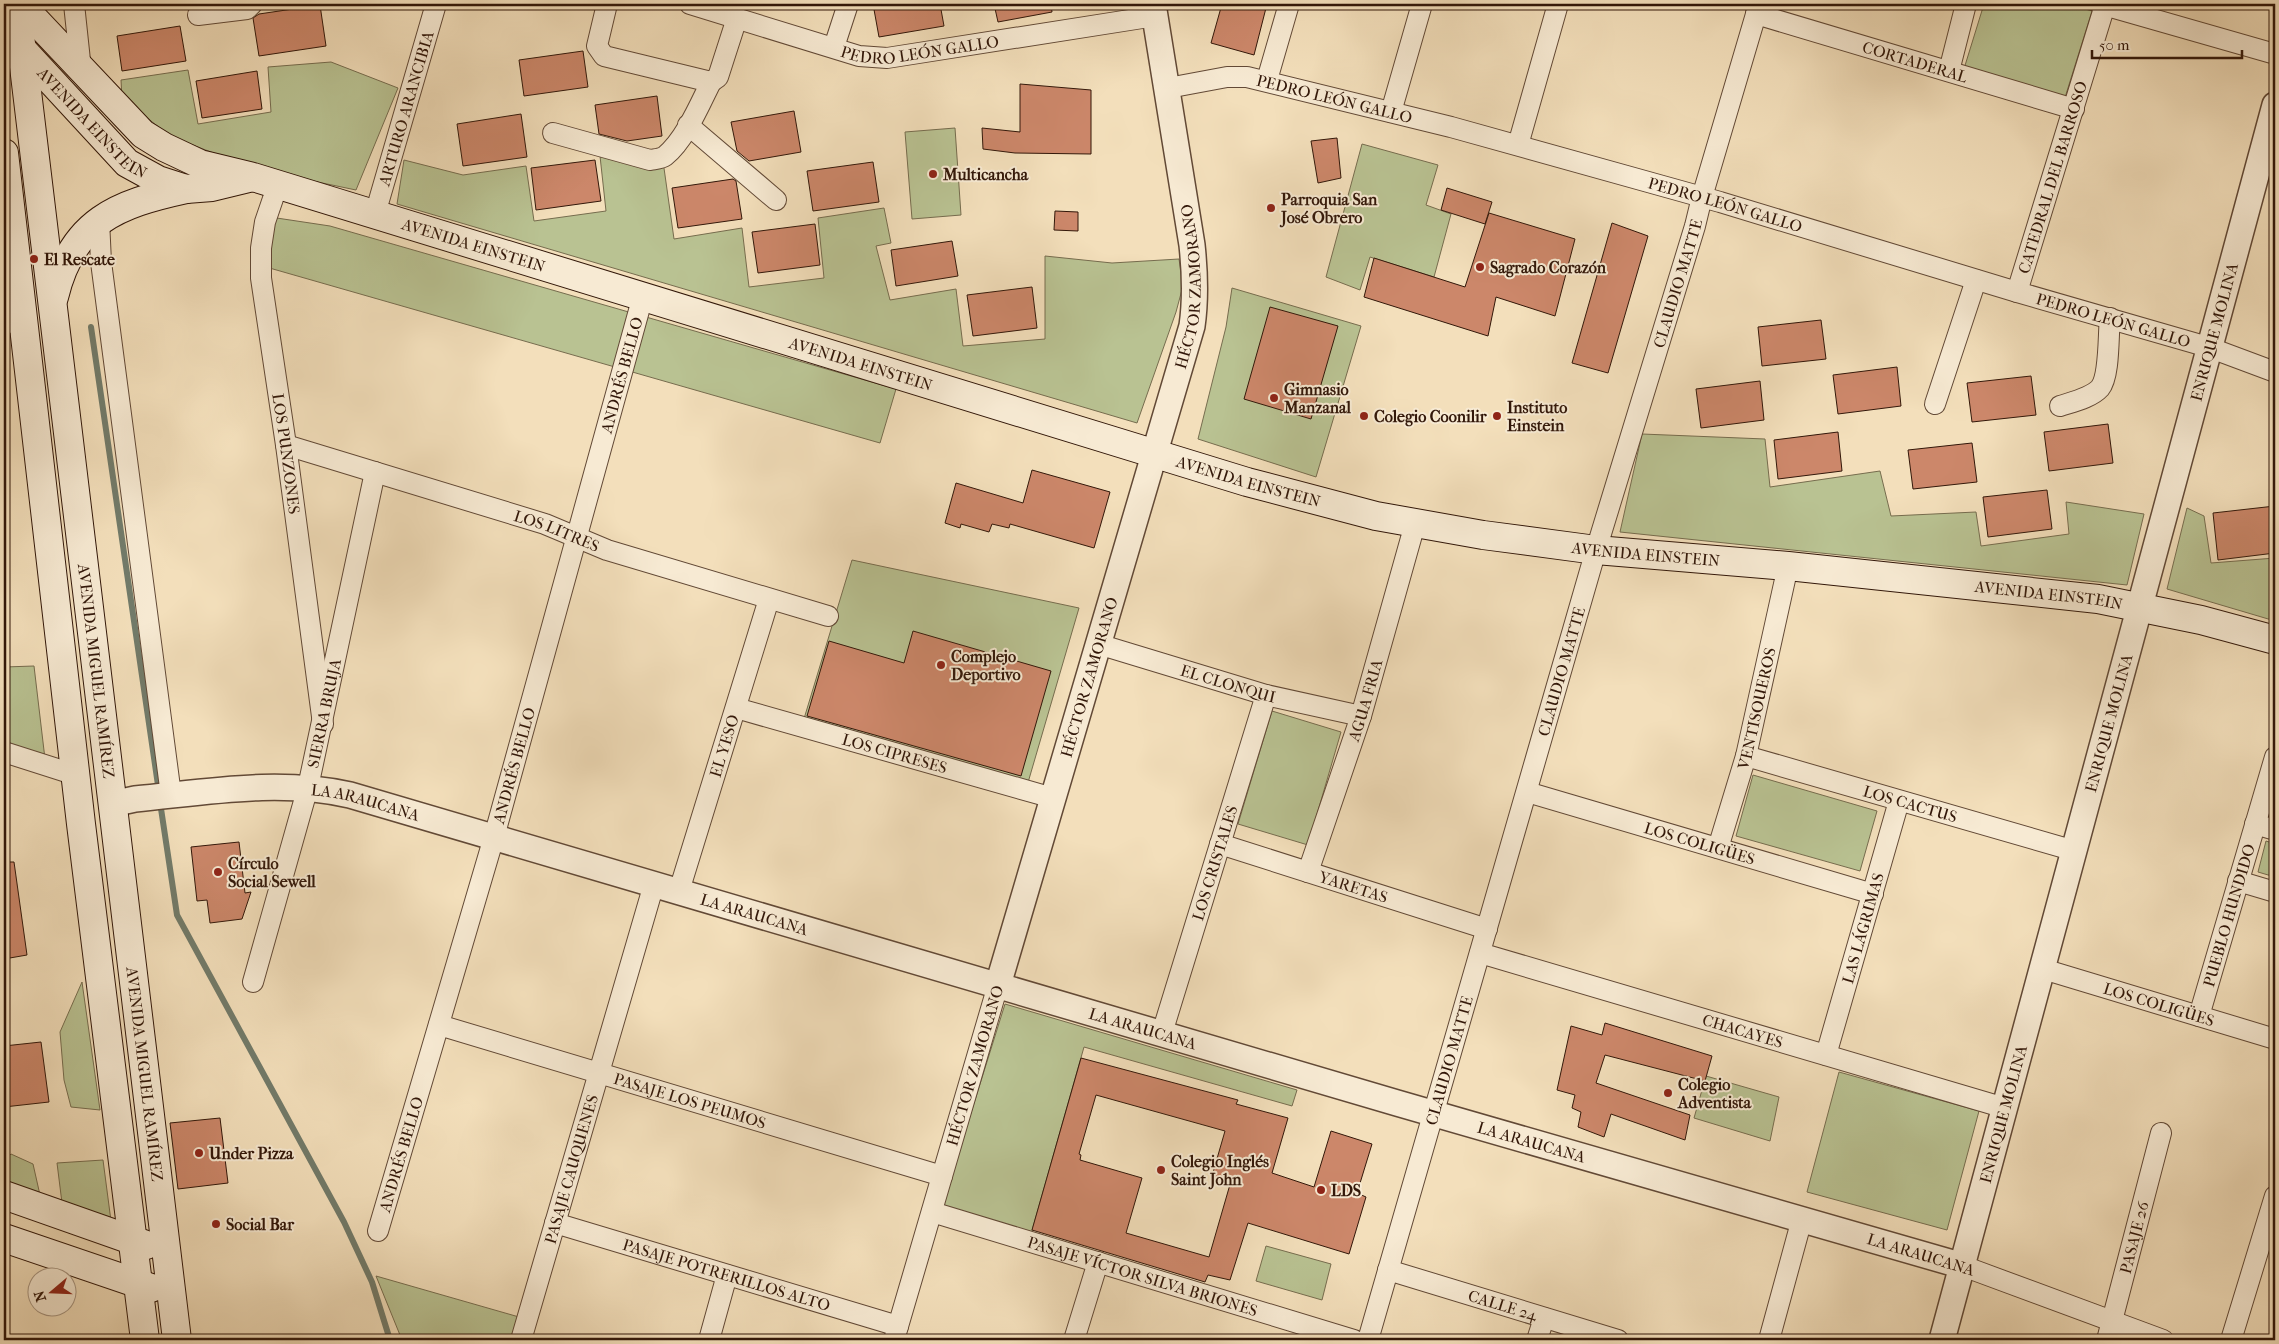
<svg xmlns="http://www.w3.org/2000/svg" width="2279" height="1344" font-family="'IM FELL French Canon',serif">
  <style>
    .green { fill: #b9c292; stroke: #766c4e }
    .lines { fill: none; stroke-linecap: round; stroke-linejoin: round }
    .stream { stroke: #727b6a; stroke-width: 6 }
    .building { fill: #cc876a; stroke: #321709; fill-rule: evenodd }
    .minor-casing { stroke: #624936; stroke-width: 22 }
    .tertiary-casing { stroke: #624936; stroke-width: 28 }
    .secondary-casing { stroke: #321709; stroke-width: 30 }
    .minor { stroke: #f7ead3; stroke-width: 20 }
    .tertiary { stroke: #f7ead3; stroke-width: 25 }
    .secondary { stroke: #f7ead3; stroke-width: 28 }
    .poi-dot { fill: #8f2418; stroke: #f7ead3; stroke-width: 2 }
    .labels { text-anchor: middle; stroke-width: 4; stroke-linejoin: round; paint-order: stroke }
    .street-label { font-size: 16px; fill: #321709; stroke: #f7ead3 }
    .poi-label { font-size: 16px; font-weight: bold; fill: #321709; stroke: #f7ead3; text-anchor: start }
  </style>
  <rect width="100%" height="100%" fill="#f3dfbb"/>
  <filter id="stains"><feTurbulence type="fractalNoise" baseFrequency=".004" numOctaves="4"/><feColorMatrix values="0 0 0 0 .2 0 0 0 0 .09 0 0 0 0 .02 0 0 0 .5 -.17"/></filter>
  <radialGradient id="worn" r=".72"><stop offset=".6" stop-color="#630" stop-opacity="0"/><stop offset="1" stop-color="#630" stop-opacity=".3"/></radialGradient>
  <g class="green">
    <polygon points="1984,4 2069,4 2092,11 2063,104 1963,72"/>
    <polygon points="331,62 398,88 356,190 255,169 172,137 122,99 121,80 188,70 198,124 271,112 268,67"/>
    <polygon points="955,128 961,215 912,219 905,132"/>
    <polygon points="1362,144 1438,165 1426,205 1451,214 1434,277 1370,257 1360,290 1326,277"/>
    <polygon points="662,154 674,239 742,228 749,287 824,278 818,218 884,208 891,243 876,246 890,300 956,289 963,346 1045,339 1045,256 1112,263 1179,259 1183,286 1176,312 1137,423 397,204 404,160 463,175 526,166 534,221 606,211 600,156"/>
    <polygon points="270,217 330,226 896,389 880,443 266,267"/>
    <polygon points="1232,288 1361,326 1316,477 1198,439 1226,327"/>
    <polygon points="1642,434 1765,439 1770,487 1880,471 1891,516 1976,512 1981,546 2069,534 2066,502 2144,514 2127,585 1620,532"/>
    <polygon points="2187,508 2204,516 2211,563 2275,558 2275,621 2167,589"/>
    <polygon points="852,560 1079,608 1027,786 803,722"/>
    <polygon points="34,666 45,759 4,745 4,667"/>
    <polygon points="1272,711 1341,732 1308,845 1238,824"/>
    <polygon points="1753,775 1877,811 1860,871 1736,836"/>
    <polygon points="2266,841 2275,844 2275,877 2258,872"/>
    <polygon points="82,982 100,1110 71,1107 64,1080 60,1032"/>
    <polygon points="1005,1004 1297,1090 1292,1106 1084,1047 1031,1234 941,1209"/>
    <polygon points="1839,1072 1979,1111 1947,1230 1807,1192"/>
    <polygon points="1706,1076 1779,1097 1770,1141 1694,1118"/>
    <polygon points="11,1154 33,1164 40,1195 4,1182 4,1161"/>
    <polygon points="103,1160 111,1221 62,1203 57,1163"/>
    <polygon points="1266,1246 1331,1264 1322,1300 1256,1281"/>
    <polygon points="376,1276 519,1317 513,1340 402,1340"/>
  </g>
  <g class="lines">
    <g class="stream">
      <polyline points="91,327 159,792"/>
      <polyline points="160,802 177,915 344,1222 372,1282 390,1340"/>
    </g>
  </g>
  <g class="building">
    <polygon points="873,4 940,4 944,26 879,37"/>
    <polygon points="994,4 1051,4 1052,12 998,22"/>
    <polygon points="1222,4 1267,4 1254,55 1211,43"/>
    <polygon points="320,5 326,46 259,56 253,18 259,14"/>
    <polygon points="180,26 186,61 122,71 117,36"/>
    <polygon points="583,51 588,87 524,96 519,60"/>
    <polygon points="257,71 262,109 202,118 196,81"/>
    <polygon points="1020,84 1091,90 1091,154 1015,153 983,149 982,128 1020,132"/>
    <polygon points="657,96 662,136 627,141 599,134 595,105"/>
    <polygon points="794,111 801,152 749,161 737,151 731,122"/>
    <polygon points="521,114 527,157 463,166 457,124"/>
    <polygon points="1337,138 1341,178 1318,183 1311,141"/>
    <polygon points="595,160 601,201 536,210 531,168"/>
    <polygon points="873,162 879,202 813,211 807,171"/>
    <polygon points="733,179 736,181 742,219 678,228 672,188"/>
    <polygon points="1447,188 1492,202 1485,224 1441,210"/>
    <polygon points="1055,211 1078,212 1078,231 1054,230"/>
    <polygon points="1489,213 1575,239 1555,316 1496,297 1488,336 1364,297 1374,258 1465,287"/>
    <polygon points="1612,223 1648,236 1608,373 1572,363"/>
    <polygon points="815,224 820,265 758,273 752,232"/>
    <polygon points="952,241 958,276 896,286 891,250"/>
    <polygon points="1032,287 1037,328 973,336 967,295"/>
    <polygon points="1270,307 1338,326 1311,419 1244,399"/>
    <polygon points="1821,320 1826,359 1762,366 1758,327"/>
    <polygon points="1897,367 1901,406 1838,414 1833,375"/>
    <polygon points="2031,376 2036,415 1972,422 1967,383"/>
    <polygon points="1760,381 1764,420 1701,428 1696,389"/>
    <polygon points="2108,424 2113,463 2049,471 2044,432"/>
    <polygon points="1838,432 1842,471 1778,479 1774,440"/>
    <polygon points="1972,443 1977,482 1913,489 1908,450"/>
    <polygon points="1032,470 1110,492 1094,548 1010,524 1009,528 992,524 989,532 961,524 960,528 945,523 956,483 1023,503"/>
    <polygon points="2047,490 2052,529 1988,537 1983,497"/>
    <polygon points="2275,506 2275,553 2218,560 2213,513"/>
    <polygon points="913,631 1051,671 1021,776 807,716 829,641 904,663"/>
    <polygon points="239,842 245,893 251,892 242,919 210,923 207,900 197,901 191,847"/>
    <polygon points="4,862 14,862 27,955 4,959"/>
    <polygon points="1605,1023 1712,1056 1705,1081 1605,1055 1596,1083 1690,1115 1685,1140 1611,1114 1604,1137 1578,1127 1581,1112 1572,1108 1575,1095 1557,1090 1571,1026 1602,1035"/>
    <polygon points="41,1042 49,1102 4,1107 4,1046"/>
    <path d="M1081,1058L1238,1100L1236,1104L1288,1118L1272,1173L1314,1187L1331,1131L1372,1144L1357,1193L1366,1197L1349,1254L1248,1223L1230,1280L1208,1275L1205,1282L1032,1230ZM1096,1095L1225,1131L1212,1176L1231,1181L1209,1257L1126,1233L1142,1178L1080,1160L1081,1155L1079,1154Z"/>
    <polygon points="220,1118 228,1183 178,1189 170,1123"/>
  </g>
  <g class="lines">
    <defs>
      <g id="minor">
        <polyline points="74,4 81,70"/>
        <polyline points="607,4 597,46 604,56 711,82 718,77 737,18"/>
        <path id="s1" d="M690,4L859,56L887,58L1155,16"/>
        <polyline points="2100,4 2275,54"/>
        <path id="s2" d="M1756,14L2074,109"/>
        <polyline points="198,15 247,9 252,4"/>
        <polyline points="834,47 848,4"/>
        <polyline points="1949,71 1966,4"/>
        <polyline points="1267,80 1289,4"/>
        <path id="s3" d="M1168,88L1227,77H1247L1451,127L1720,202L2017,292L2208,347L2275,372"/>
        <polyline points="1391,112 1422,4"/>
        <polyline points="688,125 776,200"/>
        <path d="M553,133L650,160C655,159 661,159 665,156C685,140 700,104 711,82"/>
        <polyline points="1518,145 1558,4"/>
        <path id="s4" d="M278,184L265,222L261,248V278L286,445L323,724"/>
        <path id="s5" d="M375,214L436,4"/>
        <polyline points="99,220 101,262 171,795"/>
        <path id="s6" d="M2017,292L2105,5"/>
        <polyline points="4,323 23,322"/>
        <polyline points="1935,404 1976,280"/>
        <path d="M2060,406C2072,402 2091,398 2100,388C2110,376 2108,334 2110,318"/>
        <path id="s7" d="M286,445L545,524L607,550L828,616"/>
        <path id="s8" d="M1098,644L1266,695L1361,716"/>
        <path id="s9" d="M736,708L1053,798"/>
        <polyline points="4,752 76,775"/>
        <path id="s10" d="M1746,756L2075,851"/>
        <path id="s11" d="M1527,792L1873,894"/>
        <polyline points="2255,824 2275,830"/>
        <path id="s12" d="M1220,844L1487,929"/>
        <path id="s13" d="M1718,848L1746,756L1788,566"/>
        <path id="s14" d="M1308,872L1361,716L1415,524"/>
        <polyline points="2238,881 2275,892"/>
        <path id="s15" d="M679,891L769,599"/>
        <path id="s16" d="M1480,953L2005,1108"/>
        <path id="s17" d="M2043,969L2275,1039"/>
        <path id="s18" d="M253,982L308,787L375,472"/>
        <path id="s19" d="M2199,1016L2275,757"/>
        <path id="s20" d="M439,1025L942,1176"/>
        <path id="s21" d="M1162,1033L1266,695"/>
        <path id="s22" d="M1826,1055L1899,801"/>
        <path id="s23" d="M932,1212L1354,1340"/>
        <path id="s24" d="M555,1223L898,1326"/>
        <path id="s25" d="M378,1231L494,837L643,296"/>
        <polyline points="1963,1266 2163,1340"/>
        <path id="s26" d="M1388,1270L1618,1340"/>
        <path id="s27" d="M521,1340L654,884"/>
        <polyline points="709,1340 727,1275"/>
        <path id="s28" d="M894,1340L998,985"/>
        <polyline points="1074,1340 1098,1262"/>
        <path id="s29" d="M1368,1340L1596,550L1695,226L1702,197L1759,4"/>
        <polyline points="1537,1340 1544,1318"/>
        <polyline points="1769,1340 1802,1219"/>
        <path id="s30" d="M2107,1340L2161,1133"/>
        <polyline points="2231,1340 2275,1196"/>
      </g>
      <g id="tertiary">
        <path id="s31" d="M112,804L135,799C208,792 278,779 350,795L1397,1103L1963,1266"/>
        <path id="s32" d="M998,985L1192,326C1196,298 1195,273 1192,245L1153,4"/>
        <path id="s33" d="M1942,1340L2275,105"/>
      </g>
      <g id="secondary">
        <path id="s34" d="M15,4L22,50L177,1340"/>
        <path id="s35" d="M20,4L143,134L164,147L200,164L253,177L1247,482L1376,516L1483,535L1596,550L1788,566L2098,599L2201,620L2275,640"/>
        <path id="s36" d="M18,45L127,163L158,180L186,189L212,187L249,178"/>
        <polyline points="4,153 81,824 145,1340"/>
        <path d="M54,297C72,221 117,204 186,189"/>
        <polyline points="4,1195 146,1245"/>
        <polyline points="4,1238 151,1288"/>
      </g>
    </defs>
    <use href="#minor" class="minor-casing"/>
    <use href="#tertiary" class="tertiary-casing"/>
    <use href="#secondary" class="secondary-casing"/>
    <use href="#minor" class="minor"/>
    <use href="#tertiary" class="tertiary"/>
    <use href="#secondary" class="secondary"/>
  </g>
  <g class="poi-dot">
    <circle cx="933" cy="174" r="5"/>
    <circle cx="1271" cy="208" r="5"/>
    <circle cx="34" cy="259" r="5"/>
    <circle cx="1480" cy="267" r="5"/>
    <circle cx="1274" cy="398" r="5"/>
    <circle cx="1364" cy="416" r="5"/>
    <circle cx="1497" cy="416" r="5"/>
    <circle cx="941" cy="665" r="5"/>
    <circle cx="218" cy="872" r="5"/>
    <circle cx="1668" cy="1093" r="5"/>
    <circle cx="199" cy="1153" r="5"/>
    <circle cx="1161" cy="1170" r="5"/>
    <circle cx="1321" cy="1190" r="5"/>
    <circle cx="216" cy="1224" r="5"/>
  </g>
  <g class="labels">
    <g class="street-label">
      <text dy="6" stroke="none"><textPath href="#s1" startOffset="238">PEDRO LEÓN GALLO</textPath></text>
      <text dy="6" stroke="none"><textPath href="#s2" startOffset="166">CORTADERAL</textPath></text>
      <text dy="6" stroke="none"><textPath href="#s3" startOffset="170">PEDRO LEÓN GALLO</textPath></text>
      <text dy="6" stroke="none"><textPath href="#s5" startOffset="110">ARTURO ARANCIBIA</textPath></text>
      <text dy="6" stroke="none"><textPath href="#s36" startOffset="108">AVENIDA EINSTEIN</textPath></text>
      <text dy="6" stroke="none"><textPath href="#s6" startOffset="120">CATEDRAL DEL BARROSO</textPath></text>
      <text dy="6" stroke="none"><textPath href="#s3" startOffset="575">PEDRO LEÓN GALLO</textPath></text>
      <text dy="6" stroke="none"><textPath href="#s35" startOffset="529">AVENIDA EINSTEIN</textPath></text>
      <text dy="6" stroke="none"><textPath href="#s29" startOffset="1101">CLAUDIO MATTE</textPath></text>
      <text dy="6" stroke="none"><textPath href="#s32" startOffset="726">HÉCTOR ZAMORANO</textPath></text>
      <text dy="6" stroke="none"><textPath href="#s3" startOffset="980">PEDRO LEÓN GALLO</textPath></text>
      <text dy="6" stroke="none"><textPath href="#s33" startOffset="1044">ENRIQUE MOLINA</textPath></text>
      <text dy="6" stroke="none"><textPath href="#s35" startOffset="934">AVENIDA EINSTEIN</textPath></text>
      <text dy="6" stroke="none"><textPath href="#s25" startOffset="890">ANDRÉS BELLO</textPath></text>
      <text dy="6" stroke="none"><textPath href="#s4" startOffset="274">LOS PUNZONES</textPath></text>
      <text dy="6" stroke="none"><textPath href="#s35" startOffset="1339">AVENIDA EINSTEIN</textPath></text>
      <text dy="6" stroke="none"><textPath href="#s7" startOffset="284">LOS LITRES</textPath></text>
      <text dy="6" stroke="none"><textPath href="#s35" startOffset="1744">AVENIDA EINSTEIN</textPath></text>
      <text dy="6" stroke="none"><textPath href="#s35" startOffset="2149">AVENIDA EINSTEIN</textPath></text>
      <text dy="6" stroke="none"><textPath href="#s34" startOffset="672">AVENIDA MIGUEL RAMÍREZ</textPath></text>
      <text dy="6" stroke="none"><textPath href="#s29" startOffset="696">CLAUDIO MATTE</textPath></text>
      <text dy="6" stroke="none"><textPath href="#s32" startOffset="321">HÉCTOR ZAMORANO</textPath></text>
      <text dy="6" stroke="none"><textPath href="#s8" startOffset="136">EL CLONQUI</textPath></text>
      <text dy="6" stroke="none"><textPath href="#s14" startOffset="181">AGUA FRIA</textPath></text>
      <text dy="6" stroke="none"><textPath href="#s13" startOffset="145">VENTISOUEROS</textPath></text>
      <text dy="6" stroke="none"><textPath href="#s18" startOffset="278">SIERRA BRUJA</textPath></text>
      <text dy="6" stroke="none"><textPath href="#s33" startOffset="639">ENRIQUE MOLINA</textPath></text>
      <text dy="6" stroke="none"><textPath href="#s15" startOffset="152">EL YESO</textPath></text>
      <text dy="6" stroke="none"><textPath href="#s9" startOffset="165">LOS CIPRESES</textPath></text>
      <text dy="6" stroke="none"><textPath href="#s25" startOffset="485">ANDRÉS BELLO</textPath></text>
      <text dy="6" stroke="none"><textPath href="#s31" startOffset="256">LA ARAUCANA</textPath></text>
      <text dy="6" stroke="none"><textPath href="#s10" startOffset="171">LOS CACTUS</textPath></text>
      <text dy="6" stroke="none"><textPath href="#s11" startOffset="180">LOS COLIGÜES</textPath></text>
      <text dy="6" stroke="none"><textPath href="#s21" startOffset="178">LOS CRISTALES</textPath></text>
      <text dy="6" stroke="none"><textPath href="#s12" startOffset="140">YARETAS</textPath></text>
      <text dy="6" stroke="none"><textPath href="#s31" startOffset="661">LA ARAUCANA</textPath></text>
      <text dy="6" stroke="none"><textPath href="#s19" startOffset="105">PUEBLO HUNDIDO</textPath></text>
      <text dy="6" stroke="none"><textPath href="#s22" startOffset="132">LAS LÁGRIMAS</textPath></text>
      <text dy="6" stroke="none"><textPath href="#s17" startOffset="121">LOS COLIGÜES</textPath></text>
      <text dy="6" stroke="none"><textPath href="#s31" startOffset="1066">LA ARAUCANA</textPath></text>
      <text dy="6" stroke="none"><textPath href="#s16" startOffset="274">CHACAYES</textPath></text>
      <text dy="6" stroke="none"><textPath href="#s29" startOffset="291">CLAUDIO MATTE</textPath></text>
      <text dy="6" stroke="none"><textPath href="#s28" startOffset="286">HÉCTOR ZAMORANO</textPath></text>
      <text dy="6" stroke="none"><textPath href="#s34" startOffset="1078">AVENIDA MIGUEL RAMÍREZ</textPath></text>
      <text dy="6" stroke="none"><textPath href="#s20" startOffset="262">PASAJE LOS PEUMOS</textPath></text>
      <text dy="6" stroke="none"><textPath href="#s33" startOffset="234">ENRIQUE MOLINA</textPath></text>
      <text dy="6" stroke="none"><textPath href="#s31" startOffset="1471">LA ARAUCANA</textPath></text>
      <text dy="6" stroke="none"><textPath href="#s25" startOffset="80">ANDRÉS BELLO</textPath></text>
      <text dy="6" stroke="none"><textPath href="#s27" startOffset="178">PASAJE CAUQUENES</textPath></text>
      <text dy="6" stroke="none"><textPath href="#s30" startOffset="106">PASAJE 26</textPath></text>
      <text transform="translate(1921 1254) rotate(17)" y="6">LA ARAUCANA</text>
      <text dy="6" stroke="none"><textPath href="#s24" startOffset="179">PASAJE POTRERILLOS ALTO</textPath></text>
      <text dy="6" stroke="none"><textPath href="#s23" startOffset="220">PASAJE VÍCTOR SILVA BRIONES</textPath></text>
      <text dy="6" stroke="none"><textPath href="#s26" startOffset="120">CALLE 24</textPath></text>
    </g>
    <g class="poi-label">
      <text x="943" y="180">Multicancha</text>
      <text x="1281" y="205">Parroquia San<tspan x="1281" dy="18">José Obrero</tspan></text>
      <text x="44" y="265">El Rescate</text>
      <text x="1490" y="273">Sagrado Corazón</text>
      <text x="1284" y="395">Gimnasio<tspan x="1284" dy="18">Manzanal</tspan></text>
      <text x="1507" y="413">Instituto<tspan x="1507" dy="18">Einstein</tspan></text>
      <text x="1374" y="422">Colegio Coonilir</text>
      <text x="951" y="662">Complejo<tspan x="951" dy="18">Deportivo</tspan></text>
      <text x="228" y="869">Círculo<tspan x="228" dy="18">Social Sewell</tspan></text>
      <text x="1678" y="1090">Colegio<tspan x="1678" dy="18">Adventista</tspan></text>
      <text x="209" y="1159">Under Pizza</text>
      <text x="1171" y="1167">Colegio Inglés<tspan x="1171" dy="18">Saint John</tspan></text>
      <text x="1331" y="1196">LDS</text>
      <text x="226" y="1230">Social Bar</text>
    </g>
  </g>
  <rect width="2279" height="1344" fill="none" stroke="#f3dfbb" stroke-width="20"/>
  <rect x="5" y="5" width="2269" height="1334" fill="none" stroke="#321709" stroke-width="2.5"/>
  <rect x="10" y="10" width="2259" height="1324" fill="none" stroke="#321709"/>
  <g transform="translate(52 1292) rotate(251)"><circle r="24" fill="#f7ead3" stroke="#a89682"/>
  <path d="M0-4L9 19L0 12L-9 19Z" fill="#8f2418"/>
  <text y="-8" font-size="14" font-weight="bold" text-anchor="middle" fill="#321709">N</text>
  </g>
  <path d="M2092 50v8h150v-8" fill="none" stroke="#321709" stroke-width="2.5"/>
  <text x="2099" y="50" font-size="15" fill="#321709" stroke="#f7ead3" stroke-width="4" paint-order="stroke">50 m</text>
  <rect width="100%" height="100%" filter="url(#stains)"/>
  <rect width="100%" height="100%" fill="url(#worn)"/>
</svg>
